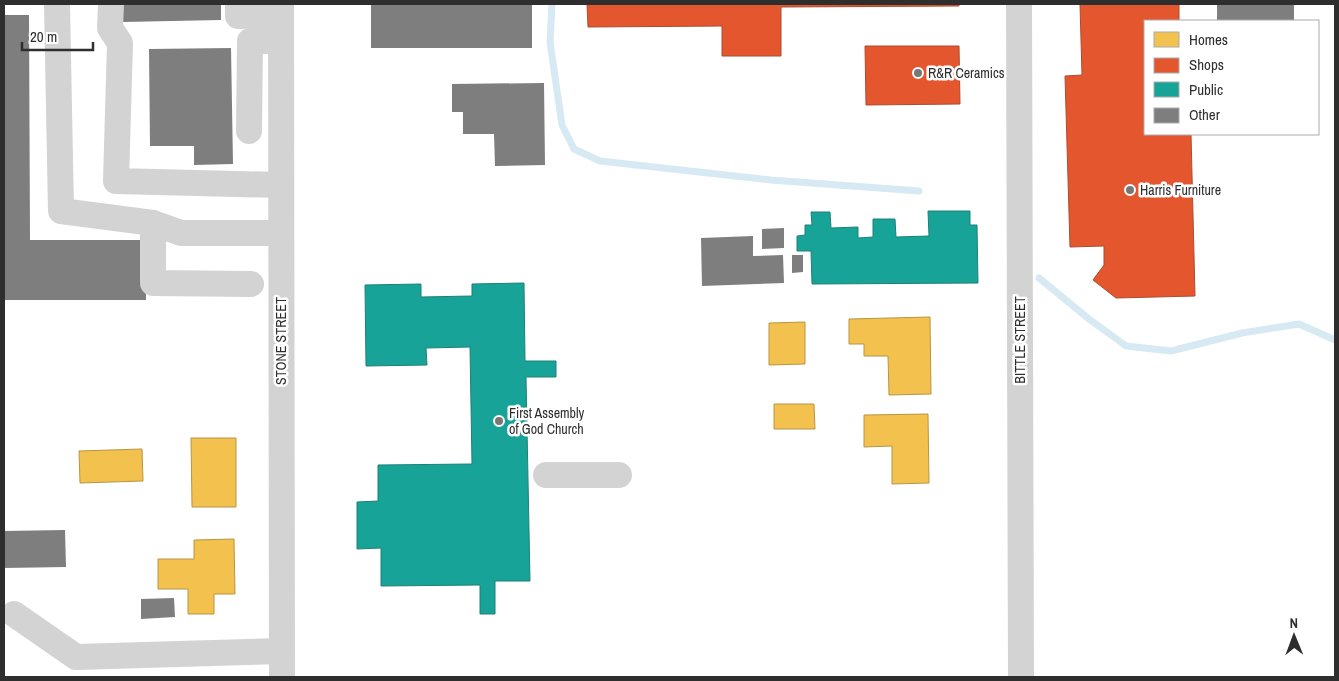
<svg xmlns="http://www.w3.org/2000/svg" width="1339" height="681" font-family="'Archivo Narrow',sans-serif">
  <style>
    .homes { fill: #f2c14e; stroke: #b79544 }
    .shops { fill: #e4572e; stroke: #ad4b2e }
    .public { fill: #17a398; stroke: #1e8078 }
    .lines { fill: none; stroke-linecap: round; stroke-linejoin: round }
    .stream { stroke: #d7e9f2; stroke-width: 7 }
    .building { fill: #7e7e7e }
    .minor { stroke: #d3d3d3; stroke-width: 26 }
    .poi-dot { fill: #777; stroke: #fff; stroke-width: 2 }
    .labels { text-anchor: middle; stroke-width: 5; stroke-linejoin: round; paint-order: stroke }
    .poi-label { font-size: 14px; fill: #2e2e2e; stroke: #fff; text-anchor: start }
    .street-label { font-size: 14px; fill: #2e2e2e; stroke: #fff }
  </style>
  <rect width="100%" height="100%" fill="#fff"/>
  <g class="homes">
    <polygon points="930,317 931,394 889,395 888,356 864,356 864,344 849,344 849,319"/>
    <polygon points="805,322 805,364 769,365 769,323"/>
    <polygon points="774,404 814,404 815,429 774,429"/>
    <polygon points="928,414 929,483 892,484 892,446 864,447 864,415"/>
    <polygon points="191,438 236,438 236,507 192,507"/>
    <polygon points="142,449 143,481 80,483 79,451"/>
    <polygon points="234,539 235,594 214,594 214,614 188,614 188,589 158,589 158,559 194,559 194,540"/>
  </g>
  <g class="shops">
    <polygon points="587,4 959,4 959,6 781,7 781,56 722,56 722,26 588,27"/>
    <polygon points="1080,4 1179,4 1179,21 1145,21 1145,134 1191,134 1195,296 1116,298 1093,280 1104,265 1104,246 1070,247 1065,76 1082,75"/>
    <polygon points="865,46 959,46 960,104 866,105"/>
  </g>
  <g class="public">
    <polygon points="928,211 970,211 970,225 977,225 978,283 812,284 811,251 797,251 797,236 805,235 805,225 812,225 811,212 830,212 831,228 858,227 858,238 873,237 873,219 895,219 896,237 929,236"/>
    <polygon points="524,283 525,361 556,361 556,377 526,377 530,581 495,581 495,614 480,614 480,585 381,586 381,548 357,549 357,502 378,501 378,465 472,464 470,347 426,348 427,365 366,366 365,285 421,284 421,297 472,296 472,284"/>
  </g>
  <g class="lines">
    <g class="stream">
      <polyline points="552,4 550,42 562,125 574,149 600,161 771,180 919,191"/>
      <polyline points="1039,278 1089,319 1126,346 1171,351 1242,333 1299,324 1335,340"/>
    </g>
  </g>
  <g class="building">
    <polygon points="122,4 221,4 221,20 123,22"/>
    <rect x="371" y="4" width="161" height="44"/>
    <rect x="1217" y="4" width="77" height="17"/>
    <polygon points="4,15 29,15 30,240 146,240 146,300 4,300"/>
    <polygon points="231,48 233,164 194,165 194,146 150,146 149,49"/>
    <polygon points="544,83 545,165 495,166 494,134 463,134 463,112 452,112 452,84"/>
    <polygon points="784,228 784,248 762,249 762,229"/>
    <polygon points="753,236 753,256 783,255 784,283 702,286 701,238"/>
    <polygon points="792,255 803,255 803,272 792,273"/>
    <polygon points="65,530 66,567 4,568 4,531"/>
    <polygon points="174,598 175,617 141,619 141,599"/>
  </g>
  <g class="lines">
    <g class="minor">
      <polyline points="57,4 61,211 153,223 181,233 281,233"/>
      <polyline points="111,4 110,28 120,43 116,181 281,185"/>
      <polyline points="238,4 238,16 281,15"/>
      <polyline points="281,4 282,677"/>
      <polyline points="1019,4 1021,677"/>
      <polyline points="249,131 250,41 281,41"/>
      <polyline points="153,223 153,283 251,284"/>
      <polyline points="546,475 619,475"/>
      <polyline points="14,614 76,657 281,651"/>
    </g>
  </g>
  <g class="poi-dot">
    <circle cx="918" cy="73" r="5"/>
    <circle cx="1130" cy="190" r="5"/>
    <circle cx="499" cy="421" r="5"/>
  </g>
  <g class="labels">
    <g class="poi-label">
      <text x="928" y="78">R&amp;R Ceramics</text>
      <text x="1140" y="195">Harris Furniture</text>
      <text x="509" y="418">First Assembly<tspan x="509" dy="16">of God Church</tspan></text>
    </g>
    <g class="street-label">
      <text transform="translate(1020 340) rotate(-90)" y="5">BITTLE STREET</text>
      <text transform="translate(281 341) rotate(-90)" y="5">STONE STREET</text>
    </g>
  </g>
  <rect width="1339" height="681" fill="none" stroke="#2e2e2e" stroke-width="10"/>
  <rect x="1144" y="20" width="175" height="115" fill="#ffffff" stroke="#ababab"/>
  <rect x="1154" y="32" width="25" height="15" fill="#f2c14e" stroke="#ababab"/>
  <text x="1189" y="45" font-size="15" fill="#2e2e2e">Homes</text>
  <rect x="1154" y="58" width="25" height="15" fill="#e4572e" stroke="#ababab"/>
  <text x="1189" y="70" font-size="15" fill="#2e2e2e">Shops</text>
  <rect x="1154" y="82" width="25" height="15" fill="#17a398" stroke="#ababab"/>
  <text x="1189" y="95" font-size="15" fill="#2e2e2e">Public</text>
  <rect x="1154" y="108" width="25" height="15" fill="#7e7e7e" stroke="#ababab"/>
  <text x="1189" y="120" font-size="15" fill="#2e2e2e">Other</text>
  <g transform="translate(1294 636) rotate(359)" stroke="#ffffff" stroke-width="4" paint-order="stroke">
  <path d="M0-4L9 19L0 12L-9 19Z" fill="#2e2e2e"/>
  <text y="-8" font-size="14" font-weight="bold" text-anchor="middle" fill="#2e2e2e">N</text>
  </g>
  <path d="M22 42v8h71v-8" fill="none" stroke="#2e2e2e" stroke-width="2.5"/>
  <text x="30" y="42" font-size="15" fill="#2e2e2e" stroke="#ffffff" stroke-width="4" paint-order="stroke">20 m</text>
</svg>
